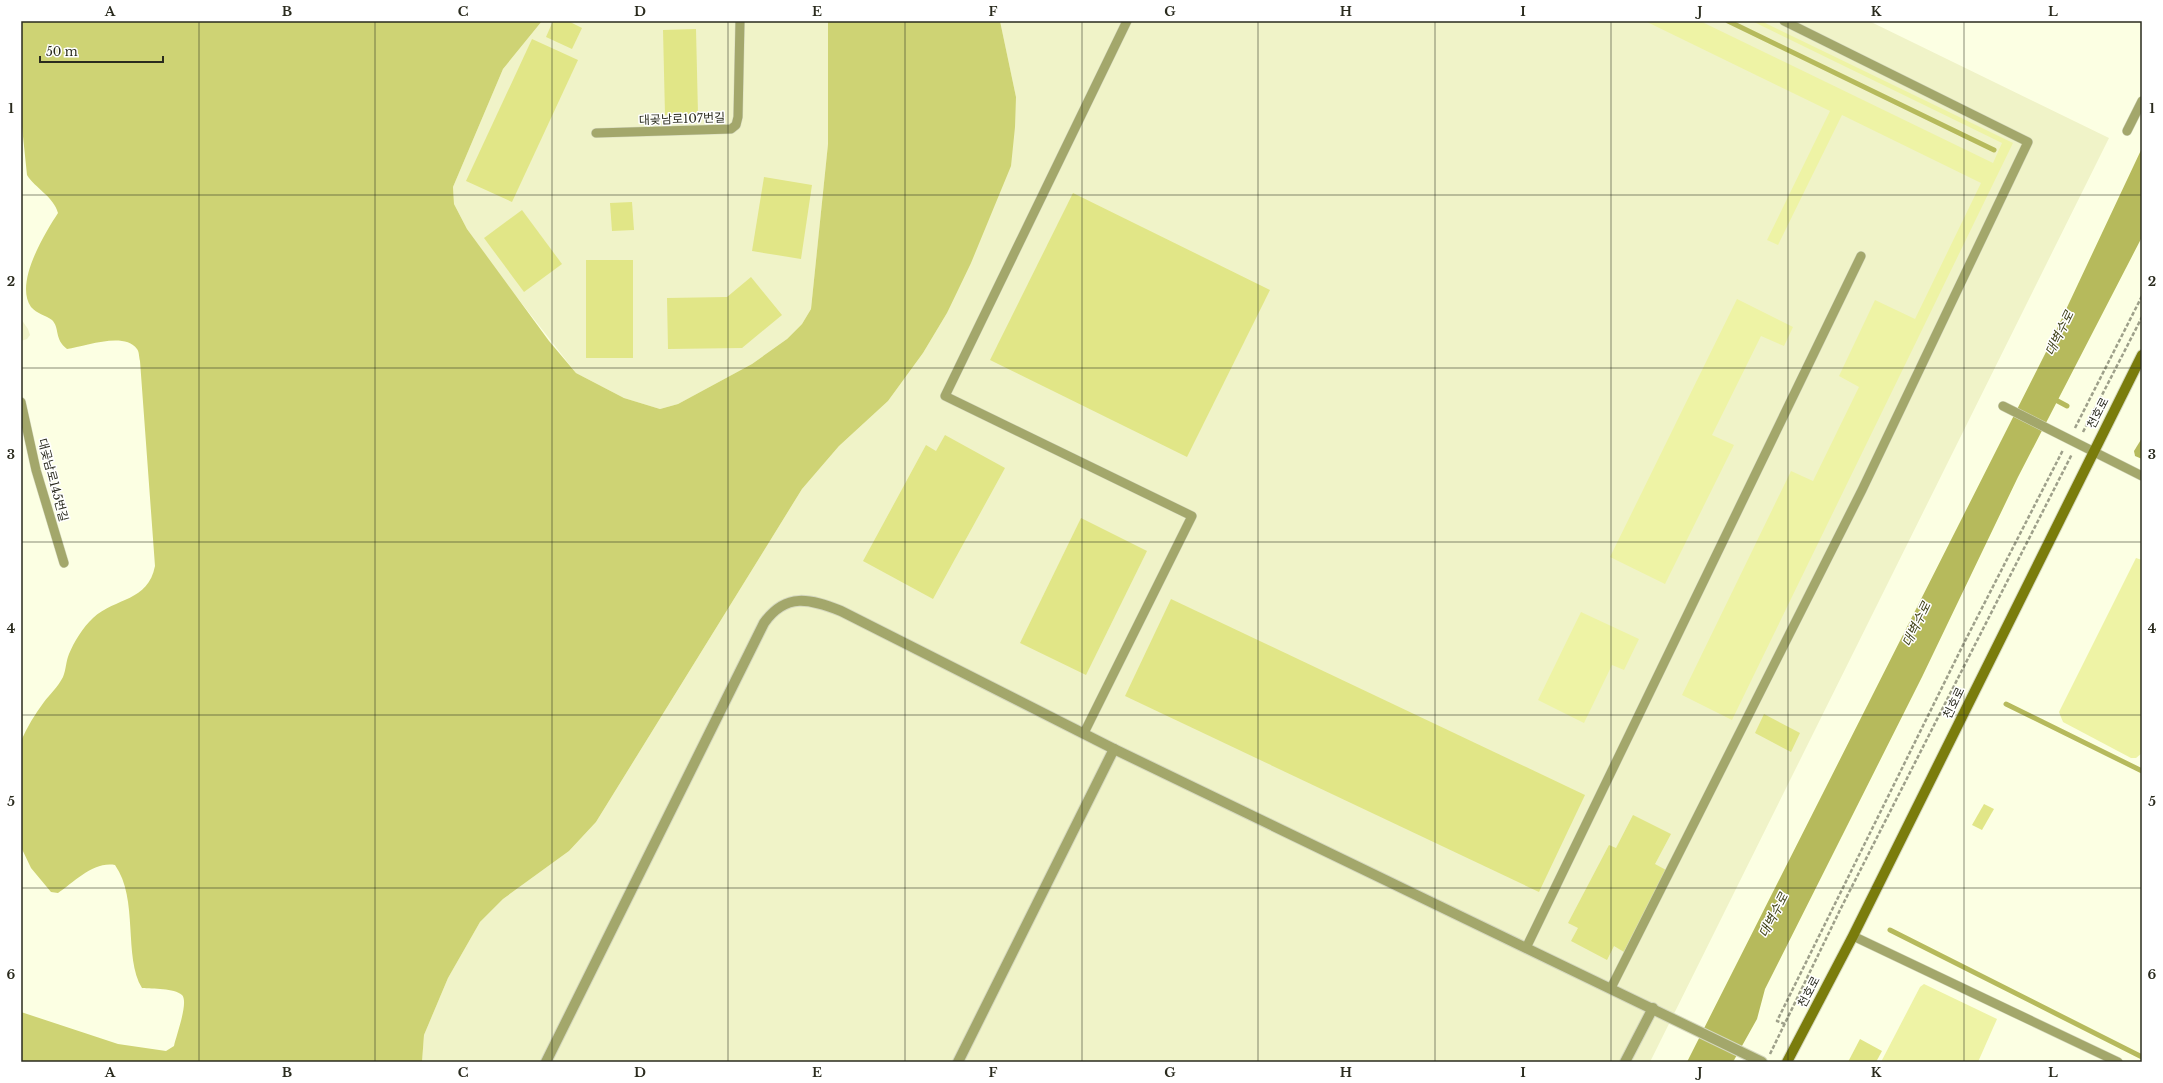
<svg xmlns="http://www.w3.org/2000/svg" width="2163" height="1083" font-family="'Libre Baskerville','Noto Sans KR',serif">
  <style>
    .built { fill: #f0f3c8 }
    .green { fill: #eef3a5 }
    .forest { fill: #ced374 }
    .water { fill: #b6ba5c }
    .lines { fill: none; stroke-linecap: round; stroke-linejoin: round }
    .stream { stroke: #b6ba5c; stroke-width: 5 }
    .building { fill: #e1e687 }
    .lane-casing { stroke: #d6d9c0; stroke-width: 10 }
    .street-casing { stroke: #d6d9c0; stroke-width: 12 }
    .secondary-casing { stroke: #d6d9c0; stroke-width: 12 }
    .path { stroke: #9ea08a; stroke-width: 2.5; stroke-dasharray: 4 2; stroke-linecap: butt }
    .lane { stroke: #a3a76b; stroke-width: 9 }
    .street { stroke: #a3a76b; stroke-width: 10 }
    .secondary { stroke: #7a7c0c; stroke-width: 10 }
    .grid { fill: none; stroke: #2a2b1e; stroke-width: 1; stroke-opacity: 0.55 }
    .labels { text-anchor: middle; stroke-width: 3; stroke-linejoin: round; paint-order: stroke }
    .street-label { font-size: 12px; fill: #2a2b1e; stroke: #fff }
    .water-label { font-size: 13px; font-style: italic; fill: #40421a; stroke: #fff }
    .neatline { fill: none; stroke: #2a2b1e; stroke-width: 1.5 }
    .grid-label { font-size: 13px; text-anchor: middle; font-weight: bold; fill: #2a2b1e }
  </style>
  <rect width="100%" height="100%" fill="#fcffe3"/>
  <g class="built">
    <polygon points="542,21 828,21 828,144 811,309 802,324 787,339 752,364 678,404 660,409 624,398 576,373 505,282 467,229 454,204 453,187 503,69"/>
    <polygon points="1000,21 1869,21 2109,138 1650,1062 422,1062 424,1035 448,978 480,922 503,899 569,851 596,822 802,489 839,446 888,401 923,353 947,313 1016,97"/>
    <polygon points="21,319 28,329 30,335 27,339 21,341"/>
  </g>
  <g class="green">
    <polygon points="1645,21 1700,21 1993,163 2002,143 1752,21 1761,21 2013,143 1732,720 1682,695 1791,471 1813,481 1859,387 1839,376 1875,300 1915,319 1981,183 1842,115 1778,245 1767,240 1830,111"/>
    <polygon points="1737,299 1793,327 1784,346 1761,336 1712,435 1734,445 1665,584 1610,557"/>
    <polygon points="2136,558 2142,560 2142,753 2136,758 2131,758 2063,722 2059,712"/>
    <polygon points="1581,612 1639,639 1624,670 1612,665 1584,723 1538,700"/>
    <polygon points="1924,984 1997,1019 1978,1062 1881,1062 1920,987"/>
  </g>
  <path class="forest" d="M21,21H542L503,69L453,187L454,204L467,229L549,341L576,373L624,398L660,409L678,404L752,364L787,339L802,324L811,309L828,144V21H1000L1016,97L1015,127L1011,166L971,263L947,313L923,353L888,401L839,446L802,489L596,822L569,851L503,899L480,922L448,978L424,1035L422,1062H21V1012L118,1044L166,1051L174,1046C176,1036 189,1002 182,995C174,988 153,989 142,988C123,957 139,899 115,865C94,861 74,882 58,893L51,892L31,868L21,847V741C27,727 35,714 44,702C50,694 58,687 63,677C66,670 66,661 69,654C74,642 83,627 93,618C116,597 148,602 155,566L140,361C139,357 139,351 137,349C124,331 84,347 67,349C54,339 60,328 52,320C45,315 37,314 31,307C14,283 45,233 58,213C54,197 35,188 27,175L21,117Z"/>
  <g class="water">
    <polygon points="2142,148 2142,237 2018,477 1922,677 1765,989 1757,1019 1733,1062 1687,1062 2046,352"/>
    <polygon points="2142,438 2142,459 2135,456 2134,451"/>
  </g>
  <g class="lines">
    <g class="stream">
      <polyline points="1728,21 1994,150"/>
      <polyline points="2052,398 2067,406"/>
      <polyline points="2006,704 2142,771"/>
      <polyline points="1890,930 2142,1057"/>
    </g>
  </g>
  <g class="building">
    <polygon points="553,21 568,21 582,28 572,49 546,37"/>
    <polygon points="696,29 698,114 665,115 663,30"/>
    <polygon points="532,39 578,60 512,202 466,181"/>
    <polygon points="764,177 812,185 801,259 752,251"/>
    <polygon points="1073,193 1270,290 1187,457 990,360"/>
    <polygon points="632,202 634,230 612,231 610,203"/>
    <polygon points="522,210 562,264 524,292 484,238"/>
    <rect x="586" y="260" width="47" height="98"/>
    <polygon points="751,277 782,315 742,348 668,349 667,298 727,297"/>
    <polygon points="945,435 1005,468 933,599 863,561 926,445 936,451"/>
    <polygon points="1081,518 1147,551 1086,675 1020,643"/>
    <polygon points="1171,599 1585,795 1539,892 1125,696"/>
    <polygon points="1764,714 1800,733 1791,752 1755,733"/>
    <polygon points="1984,804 1994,809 1982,830 1972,825"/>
    <polygon points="1633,815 1671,834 1655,864 1666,870 1624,952 1614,946 1607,960 1571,941 1578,928 1568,923 1609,845 1616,848"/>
    <polygon points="1860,1039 1882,1051 1876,1062 1848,1062"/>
  </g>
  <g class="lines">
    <defs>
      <g id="lane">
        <polyline points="2127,131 2142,101"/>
        <polyline points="596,133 731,129 736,125 738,117 740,21"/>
        <polyline points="21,402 36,470 64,563"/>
        <polyline points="2003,406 2142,476"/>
        <polyline points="1084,733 1192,516 945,396 1127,21"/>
        <polyline points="1853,936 2118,1062"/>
        <polyline points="1526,948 1861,256"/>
        <polyline points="1611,988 1862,490 2028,142 1784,21"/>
      </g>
      <g id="street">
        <path d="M546,1062L764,623C786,592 810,599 841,611L1114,749L1762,1062"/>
        <polyline points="958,1062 1114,749"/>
        <polyline points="1625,1062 1653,1008"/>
      </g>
      <polyline id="secondary" points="1787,1062 1853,936 2142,355"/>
    </defs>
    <use href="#lane" class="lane-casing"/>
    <use href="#street" class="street-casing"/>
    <use href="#secondary" class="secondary-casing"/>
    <g class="path">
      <polyline points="2075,428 2142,296"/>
      <polyline points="2083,432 2142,317"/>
      <polyline points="1785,1024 1777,1021 1963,645 2063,450"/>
      <polyline points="1770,1054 1840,910 2072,454"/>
    </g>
    <use href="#lane" class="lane"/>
    <use href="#street" class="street"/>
    <use href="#secondary" class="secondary"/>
  </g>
  <path class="grid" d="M199,21V1062M375,21V1062M552,21V1062M728,21V1062M905,21V1062M1082,21V1062M1258,21V1062M1435,21V1062M1611,21V1062M1788,21V1062M1964,21V1062M21,195H2142M21,368H2142M21,542H2142M21,715H2142M21,888H2142"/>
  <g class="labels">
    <g class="street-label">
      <text transform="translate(682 119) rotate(-2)" y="4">대곶남로107번길</text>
      <text transform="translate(2098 413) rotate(-63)" y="4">천호로</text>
      <text transform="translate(53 480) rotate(75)" y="4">대곶남로145번길</text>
      <text transform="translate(1954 703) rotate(-64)" y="4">천호로</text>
      <text transform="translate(1809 992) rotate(-62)" y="4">천호로</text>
    </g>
    <g class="water-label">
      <text transform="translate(2059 333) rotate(-64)" y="5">대벽수로</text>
      <text transform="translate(1916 624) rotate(-64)" y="5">대벽수로</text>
      <text transform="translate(1773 915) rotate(-63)" y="5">대벽수로</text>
    </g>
  </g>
  <rect width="2163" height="1083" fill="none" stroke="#ffffff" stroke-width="44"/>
  <path d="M40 56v6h123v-6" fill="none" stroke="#2a2b1e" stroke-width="2"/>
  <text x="46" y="56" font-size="12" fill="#2a2b1e" stroke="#ffffff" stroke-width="3" paint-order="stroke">50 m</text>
  <rect x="22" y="22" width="2119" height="1039" class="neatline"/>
  <g class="grid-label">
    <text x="110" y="16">A</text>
    <text x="287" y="16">B</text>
    <text x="463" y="16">C</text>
    <text x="640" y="16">D</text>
    <text x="817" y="16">E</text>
    <text x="993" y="16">F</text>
    <text x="1170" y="16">G</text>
    <text x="1346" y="16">H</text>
    <text x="1523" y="16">I</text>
    <text x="1700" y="16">J</text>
    <text x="1876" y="16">K</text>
    <text x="2053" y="16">L</text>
    <text x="11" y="113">1</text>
    <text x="2152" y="113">1</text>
    <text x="11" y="286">2</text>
    <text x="2152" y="286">2</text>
    <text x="11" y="459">3</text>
    <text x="2152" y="459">3</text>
    <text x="11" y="633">4</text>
    <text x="2152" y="633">4</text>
    <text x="11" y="806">5</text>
    <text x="2152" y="806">5</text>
    <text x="11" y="979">6</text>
    <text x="2152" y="979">6</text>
    <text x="110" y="1077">A</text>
    <text x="287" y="1077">B</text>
    <text x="463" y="1077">C</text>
    <text x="640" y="1077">D</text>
    <text x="817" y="1077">E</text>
    <text x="993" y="1077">F</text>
    <text x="1170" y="1077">G</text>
    <text x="1346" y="1077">H</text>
    <text x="1523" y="1077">I</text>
    <text x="1700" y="1077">J</text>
    <text x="1876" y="1077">K</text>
    <text x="2053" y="1077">L</text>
  </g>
</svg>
